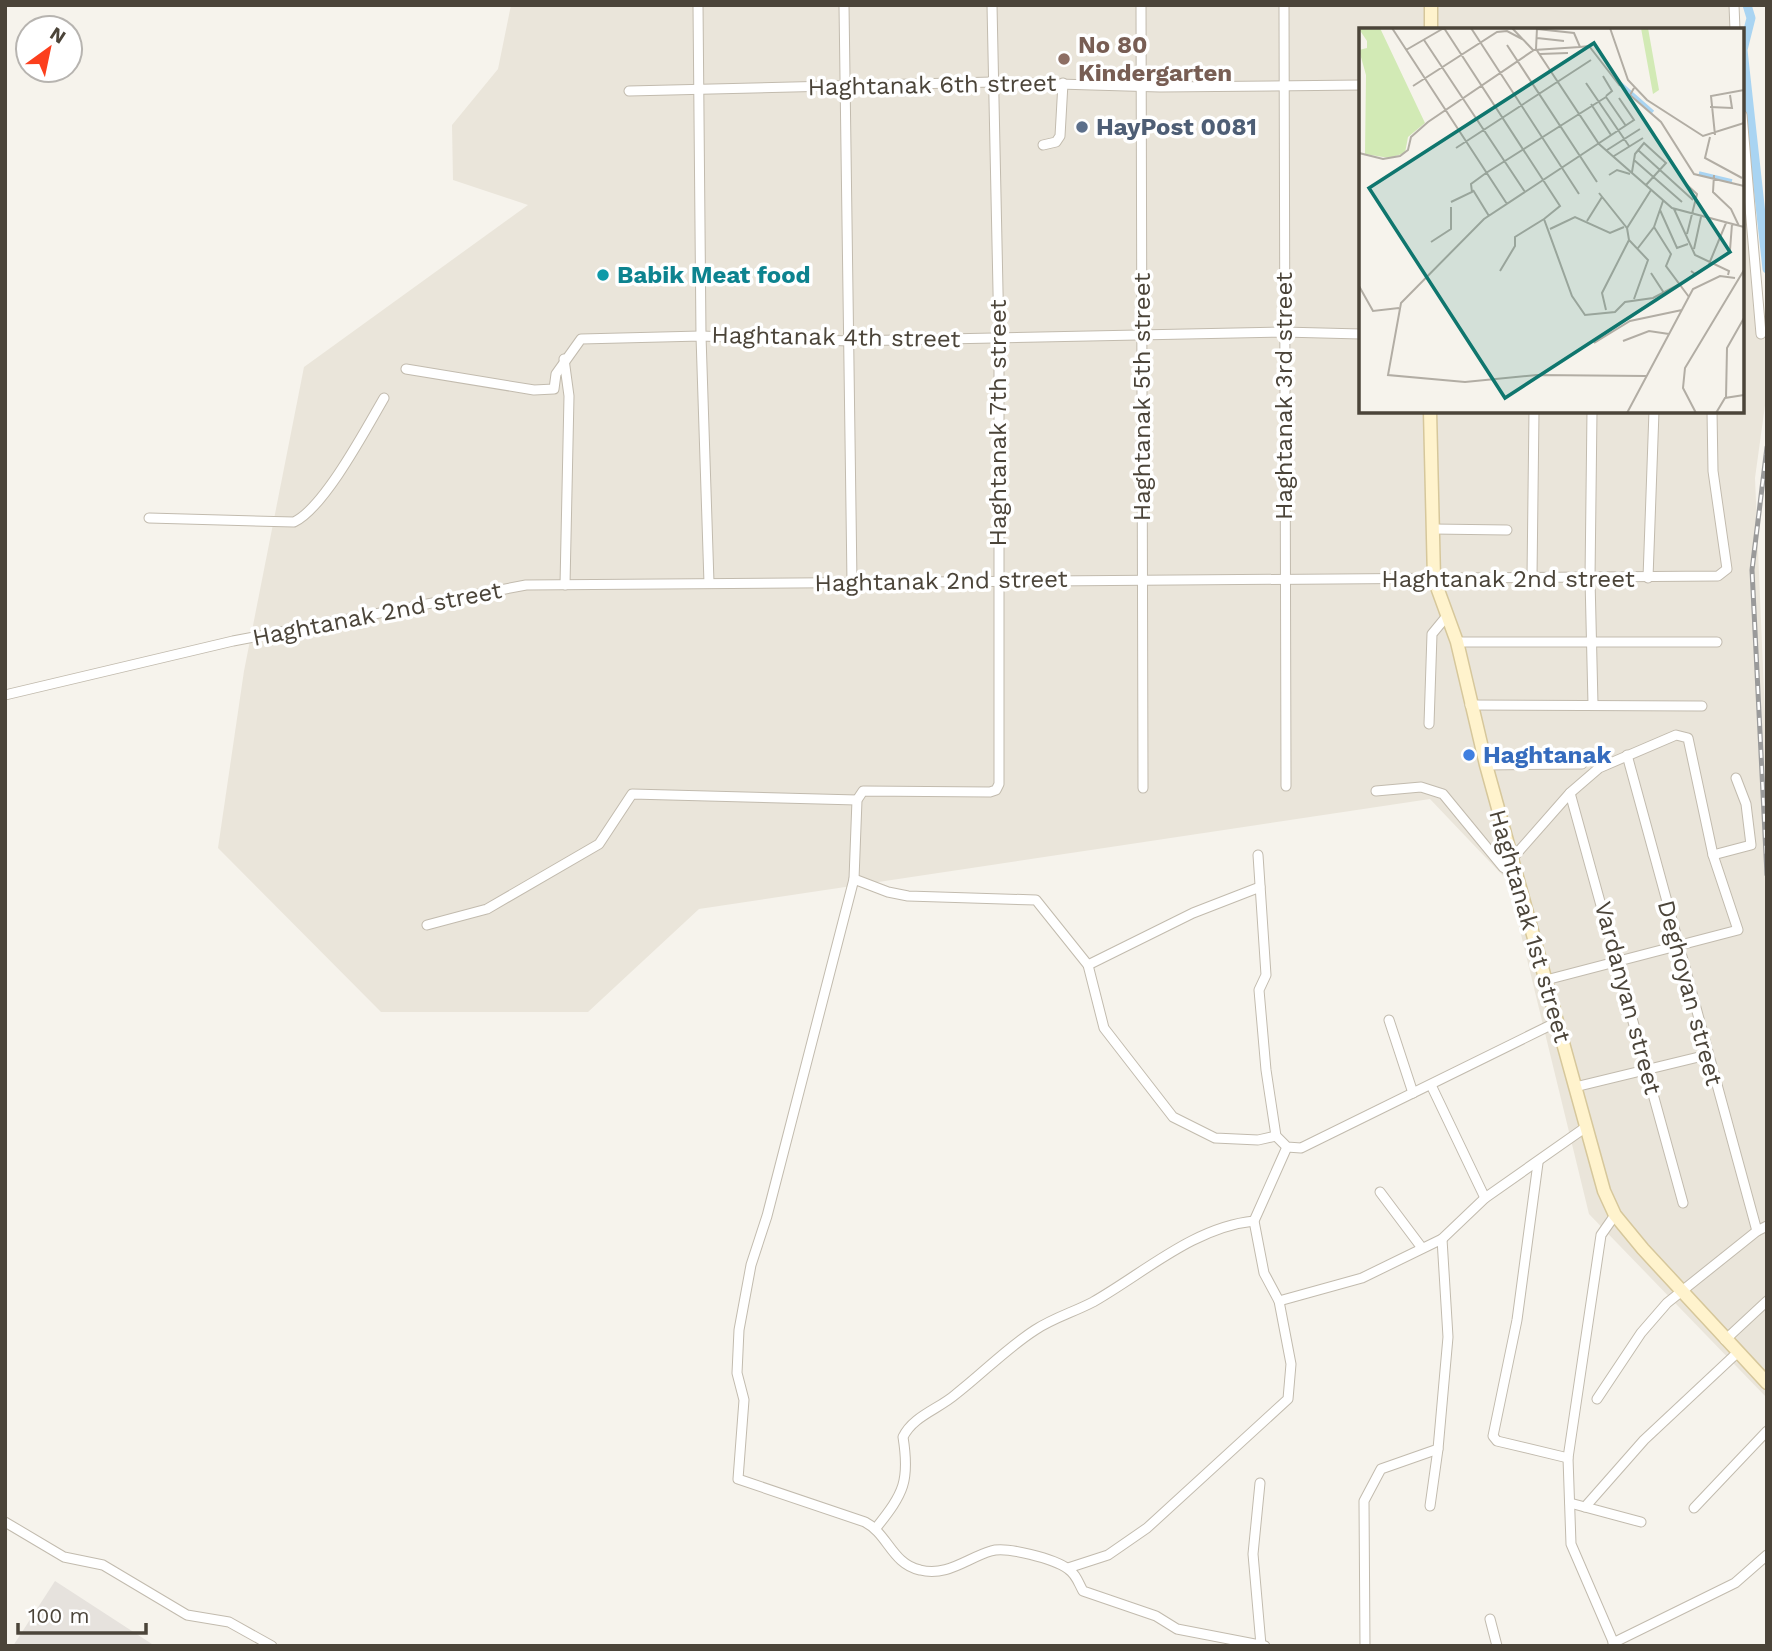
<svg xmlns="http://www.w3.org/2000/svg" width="1772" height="1651" font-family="'Work Sans',sans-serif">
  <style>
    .residential { fill: #eae5da }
    .industrial { fill: #e6e2dd }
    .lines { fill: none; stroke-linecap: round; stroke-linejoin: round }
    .canal { stroke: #a9d4f2; stroke-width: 9 }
    .minor-casing { stroke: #c2bbae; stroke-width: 11 }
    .secondary-casing { stroke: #d6c79b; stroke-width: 15 }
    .minor { stroke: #fff; stroke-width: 9 }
    .secondary { stroke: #fff3cd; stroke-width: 12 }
    .rail-casing { stroke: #9a9a9a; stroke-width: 5 }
    .rail { stroke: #fff; stroke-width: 2.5; stroke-dasharray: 8; stroke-linecap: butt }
    .education-dot { fill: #8d6e63; stroke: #fff; stroke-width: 2.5 }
    .service-dot { fill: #5c6f8a; stroke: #fff; stroke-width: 2.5 }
    .culture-dot { fill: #0f9aa8; stroke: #fff; stroke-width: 2.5 }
    .shop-dot { fill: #3f7fe0; stroke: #fff; stroke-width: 2.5 }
    .labels { text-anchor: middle; stroke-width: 7; stroke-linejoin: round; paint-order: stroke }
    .education-label { font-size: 24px; font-weight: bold; fill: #785e54; stroke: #fff; text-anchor: start }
    .street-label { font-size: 24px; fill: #4b4439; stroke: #fff }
    .service-label { font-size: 24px; font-weight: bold; fill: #4e5e75; stroke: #fff; text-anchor: start }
    .culture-label { font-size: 24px; font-weight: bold; fill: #0d838f; stroke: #fff; text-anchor: start }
    .shop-label { font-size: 24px; font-weight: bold; fill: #366cbe; stroke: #fff; text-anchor: start }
    .inset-river { fill: none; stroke: #a9d4f2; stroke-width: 3.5 }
    .inset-road { fill: none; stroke: #b2ada4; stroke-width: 2 }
    .view { fill: #0f766e; fill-opacity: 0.15; stroke: #0f766e; stroke-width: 3.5 }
    .inset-edge { fill: none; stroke: #4b4439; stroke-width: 3.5 }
  </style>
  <rect width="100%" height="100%" fill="#f6f3ec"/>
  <polygon class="residential" points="511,5 1737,5 1741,30 1361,30 1361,411 1742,411 1742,42 1767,347 1767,391 1755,478 1767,764 1767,1398 1589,1214 1508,881 1430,799 699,909 588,1012 381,1012 218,848 244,671 304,367 528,205 453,180 452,125 498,69"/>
  <polygon class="industrial" points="55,1581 155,1646 13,1646"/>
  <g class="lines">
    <polyline class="canal" points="1747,5 1751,18 1743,50 1767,269"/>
    <defs>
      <g id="minor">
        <polyline points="698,5 701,336 709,583"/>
        <polyline points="844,5 852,582"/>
        <path d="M992,5L999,338V784L996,790L990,792L863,791L857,800L854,879L767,1216L751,1265L739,1330L737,1373L744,1400L738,1479L865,1522C888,1534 892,1564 920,1570C947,1577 967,1558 991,1551C1006,1546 1055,1559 1068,1569C1076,1574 1078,1582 1083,1591L1156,1616L1177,1629L1265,1646"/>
        <polyline points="1141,5 1143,788"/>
        <polyline points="1284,5 1286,786"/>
        <polyline points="1734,5 1735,30"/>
        <polyline points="629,91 993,82 1160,87 1361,85"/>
        <polyline points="1742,115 1761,334"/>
        <polyline points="1043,145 1056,142 1060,136 1063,83"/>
        <polyline points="564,359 569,396 565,585"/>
        <polyline points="406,369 534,390 554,389 556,374 581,339 701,336 849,341 1283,332 1361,334"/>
        <polyline points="1592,411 1590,579 1593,704"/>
        <path d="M149,518L294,522C324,508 366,429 384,398"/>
        <polyline points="1433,529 1507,530"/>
        <polyline points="1532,577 1534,411"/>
        <polyline points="1648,578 1654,411"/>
        <polyline points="1457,642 1717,642"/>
        <polyline points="5,695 233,641 526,585 1718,576 1727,569 1713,471 1712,411"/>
        <polyline points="1470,705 1702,706"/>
        <polyline points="1429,724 1432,634 1446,617"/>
        <polyline points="1627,755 1757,1231"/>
        <polyline points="1486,765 1582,764"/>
        <polyline points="1376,791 1421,787 1443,794 1503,867 1516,876"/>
        <polyline points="1570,793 1683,1203"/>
        <polyline points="1258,855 1266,975 1259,990 1266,1070 1276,1136 1287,1147 1301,1148 1557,1022"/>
        <polyline points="1713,855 1751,845 1746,804 1736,778"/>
        <polyline points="1511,860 1570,793 1599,768 1676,735 1688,738 1713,855 1738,930 1546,980"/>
        <polyline points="854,879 888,892 908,896 1036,900 1088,965 1104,1028 1173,1117 1215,1138 1258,1140 1276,1136"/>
        <polyline points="427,925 487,909 599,844 632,794 857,800"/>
        <polyline points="1088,965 1193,913 1260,887"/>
        <polyline points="1389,1020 1413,1093"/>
        <polyline points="1431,1085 1485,1198"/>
        <polyline points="1575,1087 1707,1055"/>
        <polyline points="1538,1163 1517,1320 1493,1436 1497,1441 1568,1458"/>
        <polyline points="1380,1192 1422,1248"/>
        <polyline points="1279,1301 1362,1278 1442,1239 1485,1198 1586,1127"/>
        <polyline points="1725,1340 1767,1301"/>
        <polyline points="1597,1399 1641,1333 1667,1303 1757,1231 1767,1226"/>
        <polyline points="1260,1483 1253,1554 1261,1645"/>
        <polyline points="1570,1503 1641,1522"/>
        <polyline points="1430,1506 1438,1449"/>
        <polyline points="1585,1507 1644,1440 1737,1353"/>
        <polyline points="1694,1508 1767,1431"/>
        <polyline points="5,1522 64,1557 103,1565 187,1615 229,1622 272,1646"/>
        <path d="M876,1528C904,1493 910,1481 903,1437C913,1416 939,1409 956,1394C983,1373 1007,1348 1035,1330C1053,1318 1074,1312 1093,1302C1144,1273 1194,1227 1254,1221"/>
        <polyline points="1068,1568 1108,1555 1147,1528 1288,1399 1291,1364 1279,1301 1264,1273 1254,1221 1287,1147"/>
        <polyline points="1490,1619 1497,1646"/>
        <polyline points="1613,1643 1735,1583 1767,1555"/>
        <polyline points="1365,1646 1364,1501 1381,1469 1438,1449 1448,1337 1442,1239"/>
        <polyline points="1615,1646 1571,1544 1568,1458 1601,1235 1615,1215"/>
      </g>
      <g id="secondary">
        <polyline points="1431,5 1431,30"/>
        <polyline points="1430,411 1434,579 1457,642 1486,765 1604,1191 1615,1215 1643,1249 1767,1383"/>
      </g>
    </defs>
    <use href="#minor" class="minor-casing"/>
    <use href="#secondary" class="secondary-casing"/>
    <use href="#minor" class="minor"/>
    <use href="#secondary" class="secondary"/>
    <defs>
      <polyline id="rail" points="1767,447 1752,570 1767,875"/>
    </defs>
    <use href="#rail" class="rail-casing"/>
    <use href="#rail" class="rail"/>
  </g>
  <circle class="education-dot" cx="1064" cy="59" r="7"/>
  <circle class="service-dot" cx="1082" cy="127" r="7"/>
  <circle class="culture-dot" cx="603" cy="275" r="7"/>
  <circle class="shop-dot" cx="1469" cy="755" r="7"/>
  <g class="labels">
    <g class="education-label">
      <text x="1078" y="53">No 80<tspan x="1078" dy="28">Kindergarten</tspan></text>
    </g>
    <g class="street-label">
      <text transform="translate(932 85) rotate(-1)" y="8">Haghtanak 6th street</text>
      <text transform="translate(836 337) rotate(1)" y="8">Haghtanak 4th street</text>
      <text transform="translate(1284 396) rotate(-90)" y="8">Haghtanak 3rd street</text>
      <text transform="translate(1142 397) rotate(-90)" y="8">Haghtanak 5th street</text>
      <text transform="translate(998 423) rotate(-90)" y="8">Haghtanak 7th street</text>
      <text x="1508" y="587">Haghtanak 2nd street</text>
      <text transform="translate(941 581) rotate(-1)" y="8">Haghtanak 2nd street</text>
      <text transform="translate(377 614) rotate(-11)" y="8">Haghtanak 2nd street</text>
      <text transform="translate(1530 926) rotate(74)" y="8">Haghtanak 1st street</text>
      <text transform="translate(1690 993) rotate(75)" y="8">Deghoyan street</text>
      <text transform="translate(1628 998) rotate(75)" y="8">Vardanyan street</text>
    </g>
    <g class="service-label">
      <text x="1096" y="135">HayPost 0081</text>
    </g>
    <g class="culture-label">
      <text x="617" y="283">Babik Meat food</text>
    </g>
    <g class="shop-label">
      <text x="1483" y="763">Haghtanak</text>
    </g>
  </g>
  <g transform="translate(1359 28)">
    <rect width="385" height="385" fill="#f6f3ec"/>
    <path d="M21,0L66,95L49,109L46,125L30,130L6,126L7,47L0,22L8,20V13L0,1ZM282,0H289L300,62L294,66Z" fill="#d2eab5"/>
    <path class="inset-river" d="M261,55L294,84M340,145L373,153"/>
    <path class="inset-road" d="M33,0L148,176M112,0L220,166M153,0L174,22M178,0L177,21L240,116L313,180L385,199M251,0L269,52L288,72L344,108L385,95M178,1L215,5L221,19M178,10L205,13M65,12L166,164M148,17L238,154M221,19L230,18L261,58M47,22L85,0L201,178L185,191L213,268L226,287L256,284L266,274L294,270L319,257M181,26L209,25M244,48L253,63L247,68M227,55L270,118M54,58L138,4L148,3L165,12M275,60L271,67L302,94L335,146L385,158M260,70L275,92L125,191L42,275L29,347L106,354L178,347L287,348M232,76L252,107M351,79L373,80L371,67M356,107L352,68L385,62M351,109L346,130L383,150M97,120L232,32M248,122L281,101M279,122L334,172M0,125L24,131L41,128L49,122L52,109L69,94L175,22L221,19M255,128L284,110M275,132L323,174M273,144L276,126L285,115L307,135L287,157M250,147L258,142L271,146M355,147L354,164L372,181L380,198M327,156L338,166L328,206M114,162L130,188M240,165L268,200L292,162M92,174L113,164L112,156L127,145L247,69L267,98M315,181L336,227L370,243L369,247M301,182L318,220L329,216M228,193L243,169M295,199L312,226L307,238L330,269M268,200L270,212L289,232L275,271M191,201L216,189L251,205L265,199M72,214L92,201V179M279,220L295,199L304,173M335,221L342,189M371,222L373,196M350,236L367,195M141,243L156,218V209L185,191M332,243L336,246L351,237M292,245L305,265M0,258L14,283L40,280M247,282L243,265L270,212M264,313L290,303L310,306M235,315L271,293L323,282M367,370L368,320L385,290M268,385L334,261L361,248L376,250M337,385L324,360L326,340L385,242M357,385L366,370L385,367"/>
    <path class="view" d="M235,15L371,224L146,370L10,160Z"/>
    <rect width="385" height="385" class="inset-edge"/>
  </g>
  <rect width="1772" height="1651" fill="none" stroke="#4b4439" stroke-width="14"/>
  <g transform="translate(49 49) rotate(33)"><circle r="33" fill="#ffffff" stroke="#b7b4b0" stroke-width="2"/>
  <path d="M0-5L12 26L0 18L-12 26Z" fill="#fc3f1d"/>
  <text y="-10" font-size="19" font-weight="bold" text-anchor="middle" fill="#4b4439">N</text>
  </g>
  <path d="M18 1623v10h128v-10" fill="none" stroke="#4b4439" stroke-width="3.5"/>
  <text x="28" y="1623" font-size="21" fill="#4b4439" stroke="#ffffff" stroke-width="5" paint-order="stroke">100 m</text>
</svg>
